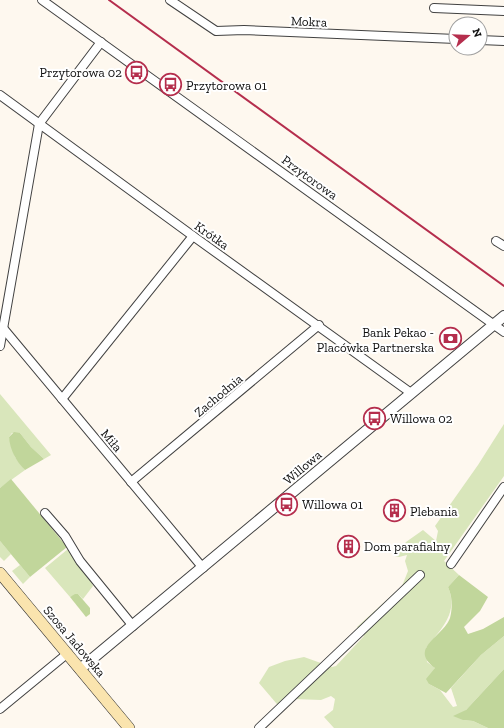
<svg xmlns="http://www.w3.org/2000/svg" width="504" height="728" font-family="'Zilla Slab',serif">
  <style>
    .green { fill: #d9e6bb }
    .forest { fill: #c1d69b }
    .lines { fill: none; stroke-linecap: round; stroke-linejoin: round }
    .minor-casing { stroke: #414141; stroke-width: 10 }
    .tertiary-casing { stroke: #414141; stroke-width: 12 }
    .secondary-casing { stroke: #303030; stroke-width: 12 }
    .minor { stroke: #fff; stroke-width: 8 }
    .tertiary { stroke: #fff; stroke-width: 10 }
    .secondary { stroke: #fae4ae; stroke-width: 11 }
    .rail { stroke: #b52e4d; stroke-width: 2 }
    .labels { text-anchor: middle; stroke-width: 4; stroke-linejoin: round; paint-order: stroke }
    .street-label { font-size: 13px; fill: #0e0e0e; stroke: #fff }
    .poi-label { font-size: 13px; fill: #0e0e0e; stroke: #fff; text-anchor: start }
  </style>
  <rect width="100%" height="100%" fill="#fef8ef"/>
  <g class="green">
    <polygon points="0,394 51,455 44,459 31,447 20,433 12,433 9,437 15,457 25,470 0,488"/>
    <path d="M504,424V476L444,561L459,575L448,587C459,613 441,629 426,648L427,662L435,668L429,684L440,690L453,707L457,706L451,688L481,655L504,636V669L466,710L463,720L473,721L488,728H334L324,717L333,710L335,699L331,696L321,700L294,699L282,710L259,683L269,667L285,661L304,657L332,667L336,666L364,636L357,627L402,586L408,571L405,561L407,555L399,557L395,556L406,542L423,530L436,541L438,531L435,526L478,465Z"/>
    <polygon points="0,541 11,554 4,561 0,557"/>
    <polygon points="68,549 90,577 93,586 83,599 78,594 70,597 45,568"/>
    <polygon points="20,565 30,577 23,584 12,571"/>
  </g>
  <g class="forest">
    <path d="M14,432L20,433L31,447L44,459L25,470C16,461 10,450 9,437Z"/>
    <polygon points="11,479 67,547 30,577 0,541 0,488"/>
    <path d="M459,575L488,597L480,611L464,627L468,634L483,629L504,617V636L481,655L446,693L429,684L426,679L435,668C408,648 443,637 450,618C453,607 452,596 448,587Z"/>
    <polygon points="75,594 78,594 90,608 90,614 86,617 70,597"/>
    <polygon points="504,669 504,728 488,728 473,721 463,720 453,716 466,710"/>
  </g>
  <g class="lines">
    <defs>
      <g id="minor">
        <polyline points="42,0 504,332"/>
        <polyline points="170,0 216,31 244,30 456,39"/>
        <polyline points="434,8 504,11"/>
        <polyline points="480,40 504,41"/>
        <polyline points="0,95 193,236 411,393"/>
        <polyline points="496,241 504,246"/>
        <polyline points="3,328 203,568"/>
        <polyline points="0,346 39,124 101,42"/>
        <polyline points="62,399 193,236"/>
        <polyline points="131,482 319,325"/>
        <polyline points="45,513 65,536 80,561 133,626"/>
        <polyline points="451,564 504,487"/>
        <polyline points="0,709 68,653"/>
        <polyline points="259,728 420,575"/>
      </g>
      <polyline id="tertiary" points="80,669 504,316"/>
      <polyline id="secondary" points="0,573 129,728"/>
    </defs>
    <use href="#minor" class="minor-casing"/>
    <use href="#tertiary" class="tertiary-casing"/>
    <use href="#secondary" class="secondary-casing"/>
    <use href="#minor" class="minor"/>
    <use href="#tertiary" class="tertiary"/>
    <use href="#secondary" class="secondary"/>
    <polyline class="rail" points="109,0 504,286"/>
  </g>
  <defs>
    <symbol id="bus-ring" viewBox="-11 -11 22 22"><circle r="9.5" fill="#fff" stroke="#b52e4d" stroke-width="1.5"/><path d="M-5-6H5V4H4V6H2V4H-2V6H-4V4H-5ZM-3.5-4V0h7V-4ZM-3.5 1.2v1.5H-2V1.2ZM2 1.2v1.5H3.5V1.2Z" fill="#b52e4d"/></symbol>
    <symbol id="bank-ring" viewBox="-11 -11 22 22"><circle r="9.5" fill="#fff" stroke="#b52e4d" stroke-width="1.5"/><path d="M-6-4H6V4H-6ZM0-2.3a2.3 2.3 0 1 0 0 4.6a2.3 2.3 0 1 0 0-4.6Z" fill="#b52e4d"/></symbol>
    <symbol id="building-ring" viewBox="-11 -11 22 22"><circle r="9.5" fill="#fff" stroke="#b52e4d" stroke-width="1.5"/><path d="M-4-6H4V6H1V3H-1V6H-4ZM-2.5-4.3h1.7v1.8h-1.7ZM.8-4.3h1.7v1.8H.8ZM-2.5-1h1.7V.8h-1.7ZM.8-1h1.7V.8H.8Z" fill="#b52e4d"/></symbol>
  </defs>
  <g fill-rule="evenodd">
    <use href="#bus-ring" x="124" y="60" width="25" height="25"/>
    <use href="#bus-ring" x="158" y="72" width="25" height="25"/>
    <use href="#bank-ring" x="438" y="326" width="25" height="25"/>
    <use href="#bus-ring" x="362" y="406" width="25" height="25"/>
    <use href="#bus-ring" x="274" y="492" width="25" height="25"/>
    <use href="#building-ring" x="382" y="498" width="25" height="25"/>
    <use href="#building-ring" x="336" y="534" width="25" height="25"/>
  </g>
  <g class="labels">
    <g class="street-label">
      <text transform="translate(309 21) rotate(2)" y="5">Mokra</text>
      <text transform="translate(310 177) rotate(36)" y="5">Przytorowa</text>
      <text transform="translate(212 235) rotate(35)" y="5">Krótka</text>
      <text transform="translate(218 395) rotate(-40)" y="5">Zachodnia</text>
      <text transform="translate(112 440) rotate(50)" y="5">Miła</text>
      <text transform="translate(302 467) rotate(-40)" y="5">Willowa</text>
      <text transform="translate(75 641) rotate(50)" y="5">Szosa Jadowska</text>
    </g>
    <g class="poi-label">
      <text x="122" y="77" text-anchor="end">Przytorowa 02</text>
      <text x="186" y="90">Przytorowa 01</text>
      <text x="434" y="337" text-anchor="end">Bank Pekao -<tspan x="434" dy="15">Placówka Partnerska</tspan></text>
      <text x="390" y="423">Willowa 02</text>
      <text x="302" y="509">Willowa 01</text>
      <text x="410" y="516">Plebania</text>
      <text x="364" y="551">Dom parafialny</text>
    </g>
  </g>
  <g transform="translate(468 36) rotate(71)"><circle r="19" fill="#ffffff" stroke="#9f9f9f"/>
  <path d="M0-3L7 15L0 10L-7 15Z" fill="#b52e4d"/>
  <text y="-6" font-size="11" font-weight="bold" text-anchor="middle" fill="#0e0e0e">N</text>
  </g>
</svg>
